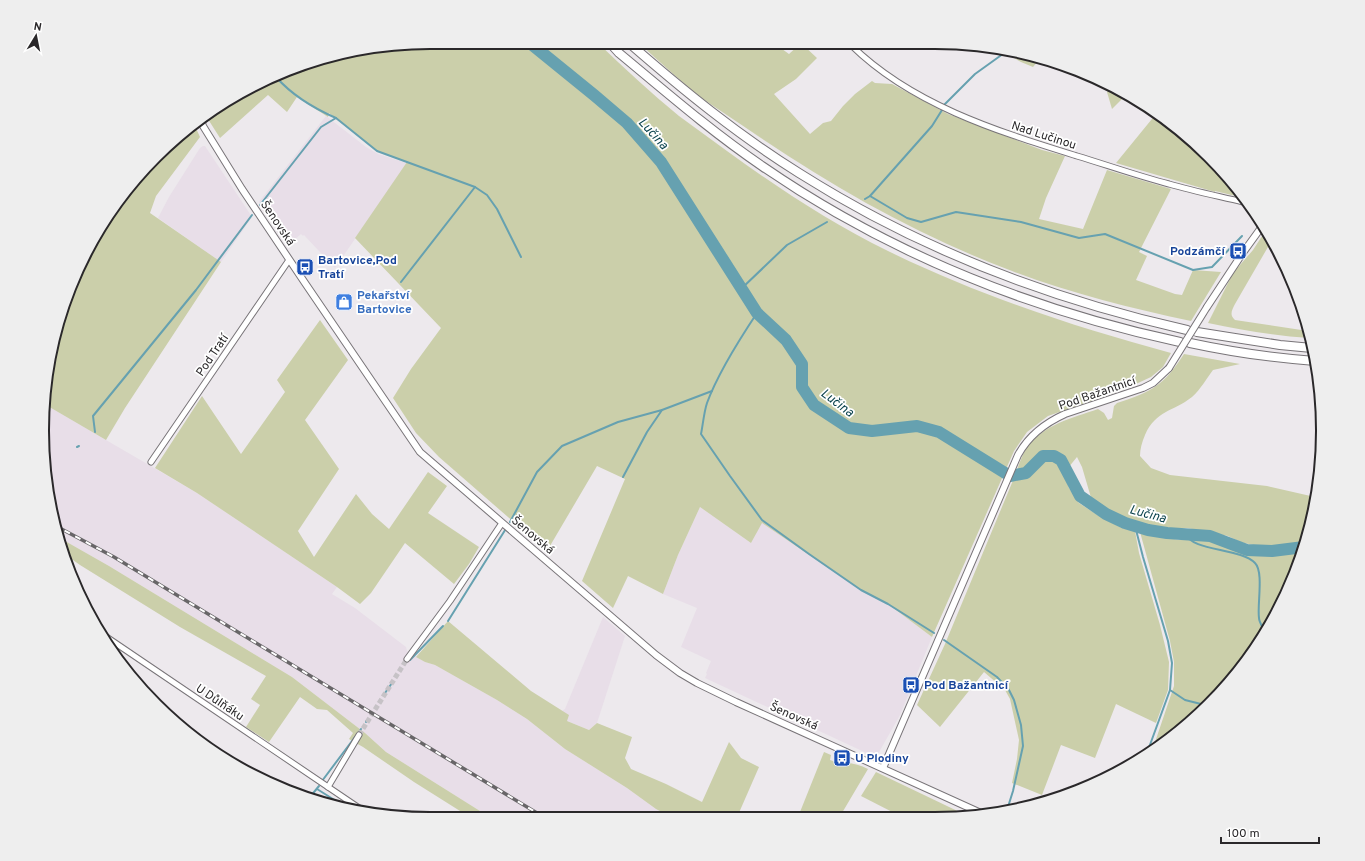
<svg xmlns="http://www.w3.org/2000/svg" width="1365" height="861" font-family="Overpass,sans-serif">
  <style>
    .built { fill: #e8dee8 }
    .green { fill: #cbcfaa }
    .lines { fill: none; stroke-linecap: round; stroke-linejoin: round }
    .stream { stroke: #66a1b0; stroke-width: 2 }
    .river { stroke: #66a1b0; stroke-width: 12 }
    .minor-tunnel { stroke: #c6c2c6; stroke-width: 5; stroke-dasharray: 5 2.5; stroke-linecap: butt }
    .minor-casing { stroke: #787478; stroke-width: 7 }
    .tertiary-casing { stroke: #787478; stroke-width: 8 }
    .trunk-casing { stroke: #787478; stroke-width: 10 }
    .minor { stroke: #fff; stroke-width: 5 }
    .tertiary { stroke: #fff; stroke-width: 6 }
    .trunk { stroke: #fff; stroke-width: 8 }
    .rail-casing { stroke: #686668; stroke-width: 3.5 }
    .rail { stroke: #fff; stroke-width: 2; stroke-dasharray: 6; stroke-linecap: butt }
    .tertiary-bridge-casing { stroke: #787478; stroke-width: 8; stroke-linecap: butt }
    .tertiary-bridge { stroke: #fff; stroke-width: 6 }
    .labels { text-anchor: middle; stroke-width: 3.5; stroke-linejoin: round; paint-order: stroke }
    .street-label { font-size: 12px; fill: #2a282a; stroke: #fff }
    .transit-label { font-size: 12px; font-weight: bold; fill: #164399; stroke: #fff; text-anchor: start }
    .shop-label { font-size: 12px; font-weight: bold; fill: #366cbe; stroke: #fff; text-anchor: start }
    .water-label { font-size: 13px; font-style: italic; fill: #053e49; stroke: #fff }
    .rim { fill: none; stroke: #2a282a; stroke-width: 2 }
  </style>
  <rect width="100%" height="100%" fill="#ede9ed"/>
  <g class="built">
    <polygon points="326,116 366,147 378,154 407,163 335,268 304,235 303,236 301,234 288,245 259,202"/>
    <polygon points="203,146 205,146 252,217 221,262 158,218 169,197 200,148"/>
    <polygon points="46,405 197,493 337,587 332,594 355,608 406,647 407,651 425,662 435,665 497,700 527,719 565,749 627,788 656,809 671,817 478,816 480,811 386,752 365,733 292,677 109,566 58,537 55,531 42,430"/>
    <polygon points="700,507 751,543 762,522 861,590 888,604 932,637 900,715 878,754 873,756 705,678 707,674 706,673 711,661 681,647 697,608 663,594 678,555"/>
    <polygon points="603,617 625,636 597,723 589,730 567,721 562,711 565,709"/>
  </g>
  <g class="green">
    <path d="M431,42L598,43C624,68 651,93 679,116C695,128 711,139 727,151C778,188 831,223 888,251C978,295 1074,327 1171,353L1163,367L1151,377L1125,389L1048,416L1027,432L1014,451L932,637L888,604L861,590L762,523L751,543L700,507L678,555L663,594L628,576L613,608L582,581L625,479L597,466L547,551L439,457L416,433L393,398L411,369L441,328L355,238L407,162L377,151L329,113L328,117L297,97L287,112L268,95L220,138L206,116L214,108L306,63Z"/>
    <path d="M639,43L775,44L789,54L800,44H802L817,58L796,79L774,94L810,134L823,123L831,121L843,106L855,94L872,81L875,83L892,84L948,114L1042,150L1065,156L1046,198L1039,219L1083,229L1107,170L1171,189L1139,252L1147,256L1136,280L1175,294L1182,295L1193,270L1221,272L1191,321C1130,308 1070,293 1012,271C921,237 836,189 755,134C738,122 720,111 703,99C681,82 660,62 639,43Z"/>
    <polygon points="1005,51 1039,60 1033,67 1021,62 1003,52"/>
    <polygon points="1110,87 1125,96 1112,109 1107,92"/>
    <polygon points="1156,114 1171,122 1219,167 1218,169 1227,175 1244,198 1215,191 1215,192 1116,163"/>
    <polygon points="195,126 200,137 156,196 150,213 221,262 125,408 106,440 46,405 63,305 122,194"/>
    <path d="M1266,230L1272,240L1235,304C1232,310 1229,315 1235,320L1308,331L1310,338C1276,336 1242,330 1208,323L1233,273L1253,250Z"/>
    <polygon points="320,320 348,360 305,420 339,469 298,531 314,557 356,494 372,514 389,529 428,472 447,486 428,513 479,547 469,564 454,584 405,543 371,593 360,604 337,587 197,493 155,468 202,396 241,454 285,392 277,380"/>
    <path d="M1184,354L1240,364L1213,370C1206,379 1201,389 1192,397C1173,412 1156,410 1145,435C1142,442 1140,449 1140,456L1151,468L1170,475L1267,486L1315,497L1310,531L1306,542L1262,547L1240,542L1228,536L1208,532L1187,528L1167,529L1147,525L1113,513L1092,501L1082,467L1077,457L1068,468L1063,457L1055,454H1043L1024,472L1016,473C1019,464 1022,455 1027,447C1045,424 1072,418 1098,409L1104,413L1108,420L1112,418L1114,406L1117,403C1152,392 1164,385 1184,354Z"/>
    <polygon points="1044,459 1054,460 1060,464 1069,488 1079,503 1099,516 1122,528 1135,531 1139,553 1160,625 1169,662 1168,690 1156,723 1116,704 1095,758 1061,745 1042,795 1012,783 1017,759 1019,740 1010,699 1005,690 984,672 940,727 917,705 945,644 1014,478 1028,476"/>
    <polygon points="1140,532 1179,540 1188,539 1216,542 1246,554 1269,556 1302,551 1283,603 1243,667 1171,739 1152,751 1174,686 1174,662 1170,641"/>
    <polygon points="58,537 109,566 292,677 365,733 386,752 480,811 478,816 468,816 414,782 363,747 349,739 353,733 327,710 317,709 300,697 269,742 246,727 260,705 251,699 266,676 180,627 80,565 66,555"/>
    <polygon points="448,621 531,691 569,715 567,721 589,730 597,723 632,737 625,758 631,769 666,784 702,802 729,742 741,758 759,767 738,815 741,817 671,817 656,809 627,788 565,749 527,719 497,700 435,665 425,662 416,657"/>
    <path d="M824,752L831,755L830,760L839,763L841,760C850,764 859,764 868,769L839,818L798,817Z"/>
    <polygon points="876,772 970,817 960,818 904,818 861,796"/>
  </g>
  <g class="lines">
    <g class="stream">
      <polyline points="944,105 975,74 1007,51"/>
      <polyline points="336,118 377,151 475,187 487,195 497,209 521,257"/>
      <polyline points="870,196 932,126 942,110"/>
      <polyline points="865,199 870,196 907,218 921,222 956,212 1021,222 1079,238 1105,234 1193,270 1212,267 1242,236"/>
      <path d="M260,205L321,127L336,118C313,108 292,95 276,77"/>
      <polyline points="401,282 475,187"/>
      <polyline points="741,289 787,245 827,222"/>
      <path d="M757,313C739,340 718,373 707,403C704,412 703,424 701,434L730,476L762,520L809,554L861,590L888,604L934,633"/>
      <polyline points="95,432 93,416 196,290 252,215"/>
      <polyline points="77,447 79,446"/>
      <polyline points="623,477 647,432 662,410"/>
      <polyline points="510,522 537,472 562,446 618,422 662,410 712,391"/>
      <polyline points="1125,523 1135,526 1143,557 1168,641 1172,663 1170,690 1185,700 1205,705"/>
      <path d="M1186,534C1191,551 1241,548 1255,563C1264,572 1257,605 1259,618C1259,622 1263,628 1265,632"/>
      <polyline points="448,621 507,527"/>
      <polyline points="944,640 997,677 1009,690 1014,700 1021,725 1023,746 1013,791 1007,810"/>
      <polyline points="410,660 443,626"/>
      <polyline points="385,693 392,683"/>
      <polyline points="366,722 366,721"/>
      <polyline points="358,734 361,729"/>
      <polyline points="1147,753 1170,690"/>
      <polyline points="322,781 355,737"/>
      <polyline points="317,789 344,806"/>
      <polyline points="310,797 319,786"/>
    </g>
    <polyline class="river" points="530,43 594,95 627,123 661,162 757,313 786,340 802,364 802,387 814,405 849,428 872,431 917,426 939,432 1010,476 1026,473 1043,456 1054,456 1061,460 1080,496 1106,514 1125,523 1148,530 1167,533 1210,536 1247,550 1272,551 1304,547"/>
    <polyline class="minor-tunnel" points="359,735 407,659"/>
    <defs>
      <g id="minor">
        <path d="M851,45C912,105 997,131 1077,156C1107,165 1138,176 1169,184C1193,191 1218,196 1243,202L1249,205"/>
        <polyline points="151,462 289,260"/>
        <polyline points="102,634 365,812"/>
        <polyline points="407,659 450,601 502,523"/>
        <polyline points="328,787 359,735"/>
      </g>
      <g id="tertiary">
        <polyline points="201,120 203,126 242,189 305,283 420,452 656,655 680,673 697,683 736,702 983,814"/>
        <polyline points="1207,307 1242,254 1263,225"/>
        <path d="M883,768L1018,455C1029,435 1045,423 1065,414L1143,388L1153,383L1169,368"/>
      </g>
      <g id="trunk">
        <path d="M610,43L619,53C666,92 712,132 762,166C888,253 1032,310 1180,342"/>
        <path d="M629,43C683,90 738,135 799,173C919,249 1049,299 1187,330"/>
        <polyline points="1197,332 1280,345 1312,348"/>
        <path d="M1190,343C1232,352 1273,358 1315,361"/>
      </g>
    </defs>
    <use href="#minor" class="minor-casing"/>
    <use href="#tertiary" class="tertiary-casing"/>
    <use href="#trunk" class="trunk-casing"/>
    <use href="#minor" class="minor"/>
    <use href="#tertiary" class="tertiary"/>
    <use href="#trunk" class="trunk"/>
    <defs>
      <polyline id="rail" points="54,525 114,557 542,816"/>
    </defs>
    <use href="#rail" class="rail-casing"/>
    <use href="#rail" class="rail"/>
    <defs>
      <polyline id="tertiary-bridge" points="1169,368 1207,307"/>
    </defs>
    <use href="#tertiary-bridge" class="tertiary-bridge-casing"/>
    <use href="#tertiary-bridge" class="tertiary-bridge"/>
  </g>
  <defs>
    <symbol id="bus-square" viewBox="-11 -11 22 22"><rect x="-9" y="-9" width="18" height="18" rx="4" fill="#1a4fb4" stroke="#fff"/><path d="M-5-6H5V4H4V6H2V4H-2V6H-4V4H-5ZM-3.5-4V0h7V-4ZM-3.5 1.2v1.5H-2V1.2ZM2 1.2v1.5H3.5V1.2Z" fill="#fff"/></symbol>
    <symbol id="shop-square" viewBox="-11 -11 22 22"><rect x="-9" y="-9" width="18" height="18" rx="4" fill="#3f7fe0" stroke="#fff"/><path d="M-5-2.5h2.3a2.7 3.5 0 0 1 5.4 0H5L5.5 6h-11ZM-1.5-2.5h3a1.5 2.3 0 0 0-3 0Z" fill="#fff"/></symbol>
  </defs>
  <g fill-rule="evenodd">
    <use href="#bus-square" x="1228" y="241" width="20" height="20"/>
    <use href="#bus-square" x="295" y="257" width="20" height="20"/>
    <use href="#shop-square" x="334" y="292" width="20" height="20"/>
    <use href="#bus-square" x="901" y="675" width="20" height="20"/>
    <use href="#bus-square" x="832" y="748" width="20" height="20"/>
  </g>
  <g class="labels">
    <g class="street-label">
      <text transform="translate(1044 135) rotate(18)" y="4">Nad Lučinou</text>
      <text transform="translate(278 223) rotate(56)" y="4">Šenovská</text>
      <text transform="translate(212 355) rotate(-56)" y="4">Pod Tratí</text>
      <text transform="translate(1097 393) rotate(-19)" y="4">Pod Bažantnicí</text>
      <text transform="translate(533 535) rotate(40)" y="4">Šenovská</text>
      <text transform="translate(220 702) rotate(34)" y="4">U Důlňáku</text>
      <text transform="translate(794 716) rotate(24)" y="4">Šenovská</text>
    </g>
    <g class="transit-label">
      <text x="1225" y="255" text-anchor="end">Podzámčí</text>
      <text x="318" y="264">Bartovice,Pod<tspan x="318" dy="14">Tratí</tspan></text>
      <text x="924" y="689">Pod Bažantnicí</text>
      <text x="855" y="762">U Plodiny</text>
    </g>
    <g class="shop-label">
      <text x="357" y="299">Pekařství<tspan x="357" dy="14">Bartovice</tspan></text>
    </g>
    <g class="water-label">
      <text transform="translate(654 133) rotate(48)" y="5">Lučina</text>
      <text transform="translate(838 402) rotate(37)" y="5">Lučina</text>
      <text transform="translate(1148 513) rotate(15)" y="5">Lučina</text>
    </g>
  </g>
  <path d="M0 0H1365V861H0ZM430 49H935A381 381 0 0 1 1316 430V431A381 381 0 0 1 935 812H430A381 381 0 0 1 49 431V430A381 381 0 0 1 430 49Z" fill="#eee" fill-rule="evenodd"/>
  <path class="rim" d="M430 49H935A381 381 0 0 1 1316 430V431A381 381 0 0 1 935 812H430A381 381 0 0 1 49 431V430A381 381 0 0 1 430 49Z"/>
  <g transform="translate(36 36) rotate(10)" stroke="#ffffff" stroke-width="3" paint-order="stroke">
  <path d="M0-3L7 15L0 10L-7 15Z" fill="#2a282a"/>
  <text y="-6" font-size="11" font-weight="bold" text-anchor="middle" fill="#2a282a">N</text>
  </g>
  <path d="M1221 837v6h98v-6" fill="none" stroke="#2a282a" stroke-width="2"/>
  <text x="1227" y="837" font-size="12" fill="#2a282a" stroke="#ffffff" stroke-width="3" paint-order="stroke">100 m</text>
</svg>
